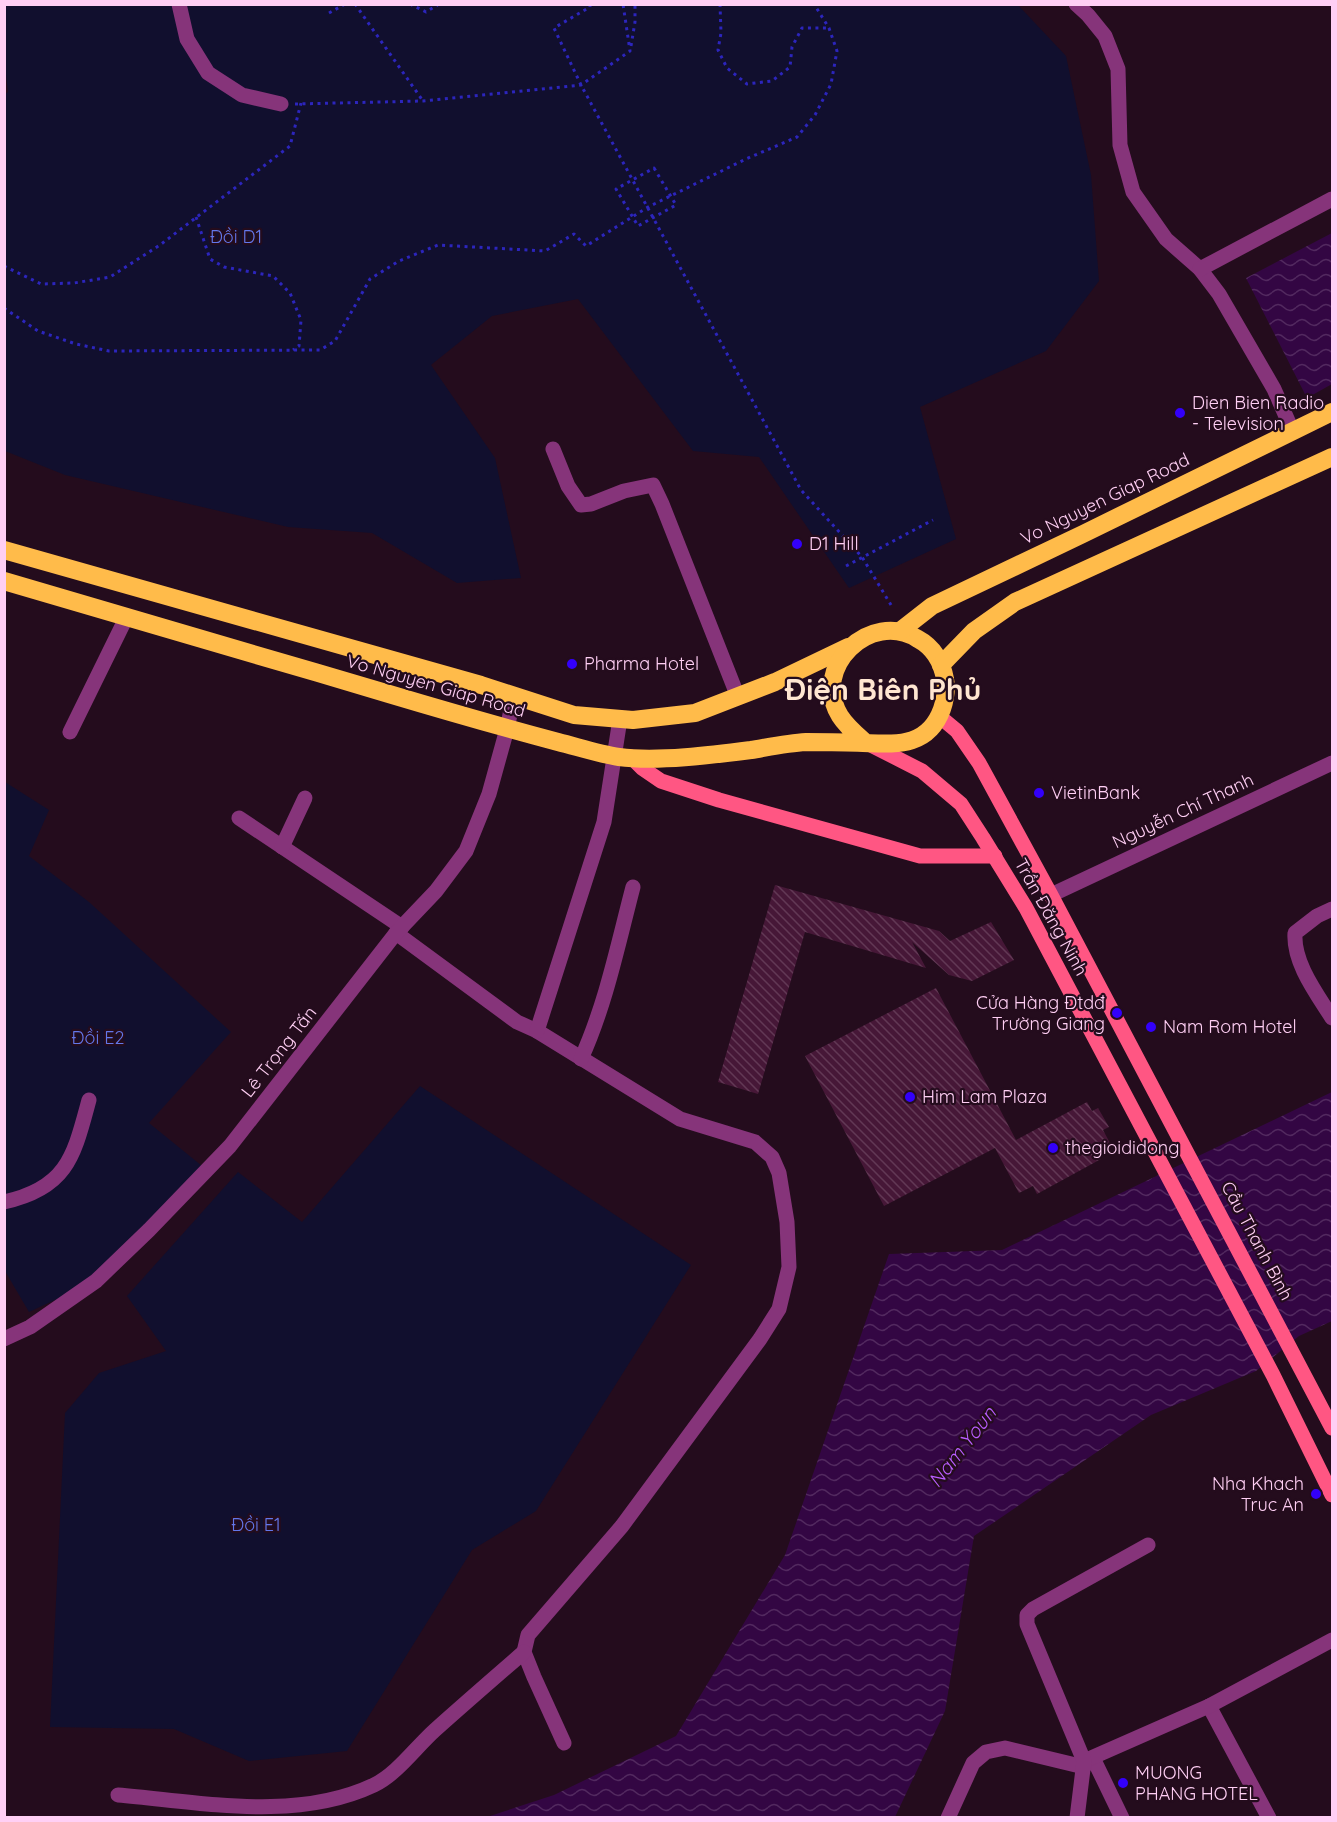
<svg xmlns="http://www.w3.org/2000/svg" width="1337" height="1822" font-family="Quicksand,sans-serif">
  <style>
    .green { fill: #110f2e }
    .water { fill: url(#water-waves) }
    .building { fill: url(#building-back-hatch) }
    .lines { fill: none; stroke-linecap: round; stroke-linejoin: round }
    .path { stroke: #2c25bc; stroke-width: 3; stroke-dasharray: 3 4.5; stroke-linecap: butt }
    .minor { stroke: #86347a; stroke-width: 15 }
    .major { stroke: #ff5683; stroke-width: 15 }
    .highway { stroke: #ffbb4a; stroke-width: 18 }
    .poi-dot { fill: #3300fa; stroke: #240c1d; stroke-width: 2 }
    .labels { text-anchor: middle; stroke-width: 4.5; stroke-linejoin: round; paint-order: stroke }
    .park-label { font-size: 18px; fill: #6377ea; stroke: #240c1d }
    .poi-label { font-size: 18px; fill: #ffcff4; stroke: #240c1d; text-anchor: start }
    .street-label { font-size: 18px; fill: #ffcff4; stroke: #240c1d }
    .water-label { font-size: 20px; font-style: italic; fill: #b95dff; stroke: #240c1d }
    .town-label { font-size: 30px; font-weight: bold; fill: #ffe6d1; stroke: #240c1d }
  </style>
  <defs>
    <pattern id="water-waves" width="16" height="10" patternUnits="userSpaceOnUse" patternTransform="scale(1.5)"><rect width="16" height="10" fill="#330643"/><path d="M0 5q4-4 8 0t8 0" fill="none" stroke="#52295f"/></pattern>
    <pattern id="building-back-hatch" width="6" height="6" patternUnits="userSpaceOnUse" patternTransform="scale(1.5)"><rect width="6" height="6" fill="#461737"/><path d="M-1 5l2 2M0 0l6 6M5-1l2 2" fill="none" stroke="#623855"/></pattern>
  </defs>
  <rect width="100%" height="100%" fill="#240c1d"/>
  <g class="green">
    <polygon points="4,5 1018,5 1066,56 1091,175 1099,281 1046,351 920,407 956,539 849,588 759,457 693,451 578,299 492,316 431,365 495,458 521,578 457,583 372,533 288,527 65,475 5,451 4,95 8,92 4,59"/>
    <polygon points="5,782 49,810 29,856 89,902 231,1032 149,1123 207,1170 96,1281 29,1312 5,1271"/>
    <polygon points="420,1086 691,1265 536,1511 472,1550 347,1751 249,1761 174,1729 50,1727 65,1413 99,1373 166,1351 127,1296 238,1172 302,1222"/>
  </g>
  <g class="water">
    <polygon points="1332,233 1332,384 1307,398 1246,278"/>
    <polygon points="1332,1092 1332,1321 1299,1336 1256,1371 1151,1415 974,1536 945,1711 895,1817 484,1818 554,1795 676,1736 785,1555 889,1254 1002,1250"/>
  </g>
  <g class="building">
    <polygon points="775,885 939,931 950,941 991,922 1014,960 972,981 949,975 912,942 926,968 805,932 758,1094 718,1082"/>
    <polygon points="936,988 1016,1140 1087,1102 1092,1111 1098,1108 1109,1127 1103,1130 1111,1145 1098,1152 1101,1159 1037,1194 1033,1186 1019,1193 995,1148 884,1206 805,1056"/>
  </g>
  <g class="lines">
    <g class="path">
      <polyline points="355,4 423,101"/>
      <polyline points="410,4 426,12 439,4"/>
      <polyline points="590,4 590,7 554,28 581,85 801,490 862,557 891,605"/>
      <polyline points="720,4 721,33 718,50 727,68 747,84 772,81 790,67 792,47 802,28 829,28"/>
      <polyline points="329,13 345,4"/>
      <polyline points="631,46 635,22 635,4"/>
      <polyline points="295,104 423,101 581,85 630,51 623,4"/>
      <polygon points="654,168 676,205 638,226 616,189"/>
      <polyline points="196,217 210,259 224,267 273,276 290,293 301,320 299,346 293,350"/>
      <polyline points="4,266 41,284 74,283 110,277 160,245 290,146 301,103"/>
      <polyline points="4,308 38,331 76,344 109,351 320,350 335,341 370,279 399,261 438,245 545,251 574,234 586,246 648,207 746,159 797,137 815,115 831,84 837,51 829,28 814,4"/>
      <polyline points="846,566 933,520"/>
    </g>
    <g class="minor">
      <polyline points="179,4 187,39 208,73 242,95 281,104"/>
      <polyline points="1076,4 1088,15 1105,36 1118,69 1120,145 1133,192 1166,239 1200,269 1219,294 1274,389 1292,430"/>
      <polyline points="1200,269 1332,199"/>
      <polyline points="553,449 568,486 581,505 591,504 624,491 653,485 662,504 738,697"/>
      <polyline points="70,732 127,616"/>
      <polyline points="239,818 402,927"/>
      <polyline points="282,847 305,798"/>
      <polyline points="1051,895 1332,763"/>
      <path d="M1332,909L1317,916L1295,933C1293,963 1317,994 1332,1018"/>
      <polyline points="396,933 517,1022 537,1031 680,1119 755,1142 772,1157 779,1173 787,1222 789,1267 779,1309 760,1339 622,1526 528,1635 524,1652 534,1677 564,1743"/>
      <polyline points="537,1031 604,822 620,719"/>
      <path d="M581,1059C606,1004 618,944 633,887"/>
      <path d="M4,1202C68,1188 74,1155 89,1100"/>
      <polyline points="4,1339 30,1327 96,1281 149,1230 230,1146 396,933 436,891 466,851 489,794 507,729 514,695"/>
      <polyline points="1209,1706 1269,1818"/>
      <polyline points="1093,1758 1122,1818"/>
      <polyline points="1084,1761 1209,1706 1332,1640"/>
      <path d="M118,1795C201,1802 296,1822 374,1785C397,1774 416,1747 435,1730C464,1704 494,1678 524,1652"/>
      <polyline points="948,1818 973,1763 986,1752 1005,1748 1084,1767"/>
      <polyline points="1077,1818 1084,1761 1027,1624 1027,1615 1033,1609 1148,1545"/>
    </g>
    <g class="major">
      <polyline points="939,716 957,731 979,763 1051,895 1332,1428"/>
      <polyline points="869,744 922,771 961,804 983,838 1026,908 1090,1029 1273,1375 1332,1495"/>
      <polyline points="631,757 642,768 661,781 719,800 920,856 995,856"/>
    </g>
    <g class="highway">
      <polyline points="4,550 481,685 574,715 633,720 695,713 775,682 848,647"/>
      <path d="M4,581C133,619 261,656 389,694C446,711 502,727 558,742C578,747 599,754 619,757C657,762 713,755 751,750C769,747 788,743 806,742C825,742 844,742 863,743C895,744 928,748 942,709C945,700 947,689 945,679C942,662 933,647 918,639C870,609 810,668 840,716C847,727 857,735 866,743"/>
      <polyline points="900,631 932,606 1083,534 1332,412"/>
      <polyline points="941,665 974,631 1015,602 1332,457"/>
    </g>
  </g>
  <g class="poi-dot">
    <circle cx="1180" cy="413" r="6"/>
    <circle cx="797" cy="544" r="6"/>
    <circle cx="572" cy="664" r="6"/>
    <circle cx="1039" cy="793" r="6"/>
    <circle cx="1117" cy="1013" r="6"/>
    <circle cx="1151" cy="1027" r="6"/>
    <circle cx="910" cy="1097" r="6"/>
    <circle cx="1053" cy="1148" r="6"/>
    <circle cx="1316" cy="1494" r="6"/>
    <circle cx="1123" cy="1783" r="6"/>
  </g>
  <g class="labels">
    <g class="park-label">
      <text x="236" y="243">Đồi D1</text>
      <text x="98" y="1044">Đồi E2</text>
      <text x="256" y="1531">Đồi E1</text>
    </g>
    <g class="poi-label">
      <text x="1192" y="409">Dien Bien Radio<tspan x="1192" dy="21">- Television</tspan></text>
      <text x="809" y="550">D1 Hill</text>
      <text x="584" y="670">Pharma Hotel</text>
      <text x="1051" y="799">VietinBank</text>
      <text x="1105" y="1009" text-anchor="end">Cửa Hàng Đtdđ<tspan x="1105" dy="21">Trường Giang</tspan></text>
      <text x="1163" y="1033">Nam Rom Hotel</text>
      <text x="922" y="1103">Him Lam Plaza</text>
      <text x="1065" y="1154">thegioididong</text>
      <text x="1304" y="1490" text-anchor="end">Nha Khach<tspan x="1304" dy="21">Truc An</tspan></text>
      <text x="1135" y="1779">MUONG<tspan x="1135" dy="21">PHANG HOTEL</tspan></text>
    </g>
    <g class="street-label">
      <text transform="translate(1105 499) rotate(-26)" y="6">Vo Nguyen Giap Road</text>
      <text transform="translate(436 686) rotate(16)" y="6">Vo Nguyen Giap Road</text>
      <text transform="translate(1183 811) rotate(-25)" y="6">Nguyễn Chí Thanh</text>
      <text transform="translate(1051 917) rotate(61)" y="6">Trần Đăng Ninh</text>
      <text transform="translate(279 1052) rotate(-52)" y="6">Lê Trọng Tấn</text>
      <text transform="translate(1257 1241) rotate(62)" y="6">Cầu Thanh Bình</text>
    </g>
    <g class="water-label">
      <text transform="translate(962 1447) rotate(-52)" y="7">Nam Youn</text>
    </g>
    <g class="town-label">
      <text x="883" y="700">Điện Biên Phủ</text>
    </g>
  </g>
  <rect width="1337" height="1822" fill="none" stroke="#ffcff4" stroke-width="12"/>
</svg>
